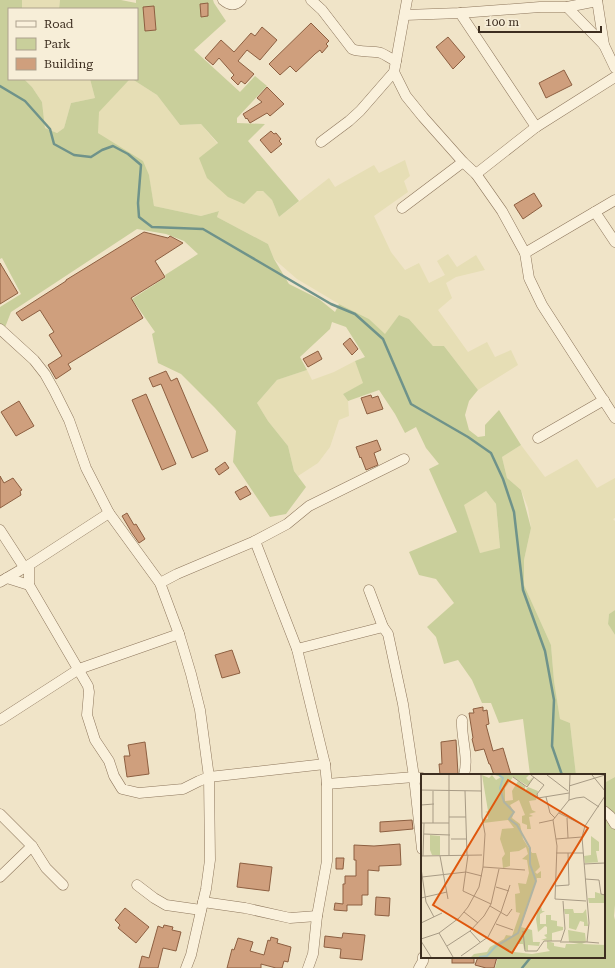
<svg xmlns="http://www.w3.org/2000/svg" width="615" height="968" font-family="'Roboto Serif',serif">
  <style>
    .farmland { fill: #e6deb5 }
    .green { fill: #c9cf9b; fill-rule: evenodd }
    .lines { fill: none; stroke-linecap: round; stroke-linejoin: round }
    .stream { stroke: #6f938a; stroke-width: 2.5 }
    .building { fill: #cf9f7d; stroke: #8d5f41 }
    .minor-casing { stroke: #8d765c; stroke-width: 11 }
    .minor { stroke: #faf1dc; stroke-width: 10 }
    .inset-river { fill: none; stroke: #a9c4bc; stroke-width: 2 }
    .inset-road { fill: none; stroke: #a89b85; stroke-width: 1 }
    .view { fill: #df570d; fill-opacity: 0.15; stroke: #df570d; stroke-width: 2 }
    .inset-edge { fill: none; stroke: #3d2e20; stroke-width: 2 }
  </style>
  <rect width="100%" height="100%" fill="#f0e4c8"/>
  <g class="farmland">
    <polygon points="22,0 60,0 59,9 22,9"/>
    <polygon points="24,79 90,79 95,98 71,103 64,128 57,133 45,128 42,102 32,87"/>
    <polygon points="130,79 132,79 157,95 180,125 201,124 257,191 263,191 272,200 279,217 329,178 335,187 374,165 379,173 405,160 410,176 404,181 408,192 374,216 391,252 405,270 419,263 429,283 445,275 437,261 448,254 457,267 476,255 485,270 456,277 446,283 452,298 438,310 468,352 487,342 495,357 511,350 518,365 478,390 444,346 433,346 409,319 399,315 385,335 369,319 339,304 297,279 274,259 268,244 217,217 219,211 201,216 154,206 149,176 98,133 98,112"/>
    <polygon points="355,361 364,383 343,394 348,401 349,416 339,420 330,447 318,463 298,476 294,471 288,446 268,421 257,403 277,380 307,370 312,380 334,372"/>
    <polygon points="521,445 545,477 577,459 597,488 615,478 615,518 613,519 615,521 615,610 609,614 608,624 615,635 615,777 604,783 604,775 576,775 570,723 560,719 554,681 551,645 524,585 524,560 531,528 528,508 521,490 507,478 502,457"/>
    <polygon points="486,491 496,504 500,549 480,553 463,504"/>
  </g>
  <g class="green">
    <path d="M0,0H22V9H9V79H24L32,87L42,102L45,128L57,133L64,128L71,103L95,98L90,79H130L99,112L98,133L143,161L149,175L154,206L201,216L219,211L217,217L268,244L274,259L289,284L319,299L335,312L339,304L369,319L385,334L399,315L409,319L433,346H444L478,390L469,401L465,415L469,430L478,437L485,436V425L499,410L521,445L502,457L507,478L521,490L531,528L524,560V585L551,645L554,681L560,719L570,723L576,775H530L523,719L499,723L491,703H482L472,680L458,660L444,664L436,637L427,627L454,603L436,579L419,575L409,552L457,532L429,469L439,464L426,448L416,427L405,433L395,414L379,390L348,401L343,394L363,383L355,361L365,357L346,327L332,322L330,329L300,357L307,370L277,380L257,403L268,421L288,446L294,471L306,487L286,514L270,517L233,462L236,431L215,408L181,374L158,363L152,334L155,332L132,299L166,277L165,275L198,254L184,241L166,234L137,229L11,312L4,330L0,327V307L21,294L2,258L0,259ZM486,491L496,504L500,548L480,553L464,505Z"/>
    <polygon points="60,0 121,0 136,3 136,0 213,0 214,3 226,21 194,50 240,92 255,76 267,86 237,118 237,123 265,124 248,141 299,201 279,217 272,200 263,191 257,191 244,204 228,197 207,178 199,158 218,143 201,124 180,125 157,95 132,79 137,79 137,9 59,9"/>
    <polygon points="615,610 615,635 608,624 609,614"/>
    <polygon points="615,777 615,905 614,916 615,920 615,968 495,968 498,957 604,957 604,783"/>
  </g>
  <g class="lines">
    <g class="stream">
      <polyline points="0,86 25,101 50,129 54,144 74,155 91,157 102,150 113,146 128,154 141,165 138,203 139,217 152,227 203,229 331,304 355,314 383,339 411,404 468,437 491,453 503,479 514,512 523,590 545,651 554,700 552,746 562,775"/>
      <polyline points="522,968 531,957"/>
    </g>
  </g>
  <g class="building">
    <polygon points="208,3 208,16 201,17 200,4"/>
    <polygon points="154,6 156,30 145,31 143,7"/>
    <polygon points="311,23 329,41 326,44 328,46 322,53 320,50 315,54 296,72 290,66 280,75 269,64"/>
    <polygon points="262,27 277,40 260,60 247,50 238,61 254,74 245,84 241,81 238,85 231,78 234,75 219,58 213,65 205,58 221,40 234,52 251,33 255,36"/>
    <polygon points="448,37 465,57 453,69 436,47"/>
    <polygon points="564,70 572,85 546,98 539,83"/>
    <polygon points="267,87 284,104 270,116 267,113 250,123 247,118 246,119 243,114 262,102 257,98"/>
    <polygon points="271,131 274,134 276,133 281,139 279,141 282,144 271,153 260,140"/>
    <polygon points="534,193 542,206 523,219 514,205"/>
    <polygon points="144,232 168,238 170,236 183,243 155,261 165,277 131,298 143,318 68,364 71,369 56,379 48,365 62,356 49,335 54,332 40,310 22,321 16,313 66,281 66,280"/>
    <polygon points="0,263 18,293 0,304"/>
    <polygon points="350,338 358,349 352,355 343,344"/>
    <polygon points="318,351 322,359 308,367 303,359"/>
    <polygon points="166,371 171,381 177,378 208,451 192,458 161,384 153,387 149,378"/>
    <polygon points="146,394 176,464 162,470 132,400"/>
    <polygon points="371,395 372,398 378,396 383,409 367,414 361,398"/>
    <polygon points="19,401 34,426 16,436 1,412"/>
    <polygon points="377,440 381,450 374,453 378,465 366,470 361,457 360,458 356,447"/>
    <polygon points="225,462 229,468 219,475 215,469"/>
    <polygon points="0,476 4,483 13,478 22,490 20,491 21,495 0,508"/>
    <polygon points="246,486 251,494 240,500 235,492"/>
    <polygon points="127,513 134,525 136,524 145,539 139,543 132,533 122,516"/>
    <polygon points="232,650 240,673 222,678 215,655"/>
    <polygon points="483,707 483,711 487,710 489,724 486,725 493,751 503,748 511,775 494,775 490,764 489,764 484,749 475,751 472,739 473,738 469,713 474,713 473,709"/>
    <polygon points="456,740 458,774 440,775 439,764 442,764 441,742"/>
    <polygon points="145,742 149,774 127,777 124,756 130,756 128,745"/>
    <polygon points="412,820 413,829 380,832 380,822"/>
    <polygon points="400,844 401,865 379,866 379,871 368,870 368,895 362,895 362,905 347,905 347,911 334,910 335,903 343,904 343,884 345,884 345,876 356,876 356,860 354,860 354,845 374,846"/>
    <polygon points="336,858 344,858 343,869 336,869"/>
    <polygon points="240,863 272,867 269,891 237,887"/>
    <polygon points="376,897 390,898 389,916 375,915"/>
    <polygon points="125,908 149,927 136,943 118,928 120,925 115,920"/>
    <polygon points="164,925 173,927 172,930 181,932 176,951 163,948 158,968 139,968 142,956 149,958 158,926 163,928"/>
    <polygon points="343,933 365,935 362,960 340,958 341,949 324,947 325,936 342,938"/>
    <polygon points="271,937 278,939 277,943 291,947 288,962 284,961 282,968 276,968 261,964 261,968 227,968 232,949 234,950 238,938 253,942 250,951 264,955 268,940 270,941"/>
    <rect x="452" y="957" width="22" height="6"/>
    <polygon points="478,957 497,957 494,968 486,968 475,965"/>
  </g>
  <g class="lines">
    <defs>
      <g id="minor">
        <path d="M223,0C230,6 235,6 241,0"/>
        <path d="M311,0L322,10L352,49C361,53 371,50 381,53C386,55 391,59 396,61"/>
        <polyline points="597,0 604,45 615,68"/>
        <polyline points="567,7 604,45"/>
        <polyline points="460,13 536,127"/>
        <polyline points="405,15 460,13 540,7 567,7 597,1"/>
        <polyline points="394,72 406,96 423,117 463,162 476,174 502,211 525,253 529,278 542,305 615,418"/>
        <polyline points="321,142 349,121 360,111 394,72 407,0"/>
        <polyline points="476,174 536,127 615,77"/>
        <polyline points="402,208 463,162"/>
        <polyline points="595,212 615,242"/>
        <polyline points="525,253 615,200"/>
        <polyline points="0,329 34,360 45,374 54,390 69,420 86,468 109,513 160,583 179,634 191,674 200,710 209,777 210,860 206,889 191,955 186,968"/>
        <polyline points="538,438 604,400"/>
        <polyline points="0,530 24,567"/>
        <polyline points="255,541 297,649 325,764 327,784 327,861 317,916 313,954 308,968"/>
        <polyline points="29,565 29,585 88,686 89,692 87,715 95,740 109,761 114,776 122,789 139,793 183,789 199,781 209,777 325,764"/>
        <polyline points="7,578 29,585"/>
        <polyline points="0,582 29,565 109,513"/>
        <polyline points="160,583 177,574 255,541 287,524 309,506 404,459"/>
        <polyline points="369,590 383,627 388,634 403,704 414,777 422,849"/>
        <polyline points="297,649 383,627"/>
        <polyline points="0,720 79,669 179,634"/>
        <path d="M462,720C461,738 469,757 464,775"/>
        <polyline points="327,784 414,777 422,778"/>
        <polyline points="604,811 610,816 615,824"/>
        <polyline points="0,814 32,846 46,868 63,885"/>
        <polyline points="0,877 32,846"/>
        <polyline points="137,885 154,898 166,905 201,910"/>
        <polyline points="203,902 245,908 290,918 317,916"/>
        <polyline points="419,968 423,961 423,957"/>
      </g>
    </defs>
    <use href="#minor" class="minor-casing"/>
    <use href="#minor" class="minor"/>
  </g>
  <g transform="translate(421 774)">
    <rect width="184" height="184" fill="#f0e4c8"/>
    <path d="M61,1L68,4L71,1L75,6L80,3L74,1H108L105,4L108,7L112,3L107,12L92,3L84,14V27L92,26L91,17L97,7L104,12V17L107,13L117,17L115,26L108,27L111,36L115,38L108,40L112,42L108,43L110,55H106V51L101,49V42L104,41L98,26L89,31L93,38L91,44L99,50L102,65L111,79H115L119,93L114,98L116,100L120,97V104H116L100,153L111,156L112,168H119L118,172L107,171V177L103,175L102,170H96L93,178L111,180L129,177L126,174V167L133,169V172L144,174L145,170H158L148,168L147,156L164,159L165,168L161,170L184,171V183H50L53,180L66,178L69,173L83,165L85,161L91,162L99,139L95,138L94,120L99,119L97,109L105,110L108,99L106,86L101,85L107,80L105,73L98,77L89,78V92L82,94L81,84L84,80L79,65L81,55L93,54L87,46L62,49L61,46L67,45V39L64,38L67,37ZM9,61L19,62V81H11L9,76ZM170,62L178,68V77H175L177,88H184L164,89L163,82L170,81ZM174,118L184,121V129H168L167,124H174ZM120,132L121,137H124L119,140V150H125V141H130V146L136,147V152L142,153V156L131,159V167L120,166L126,164L123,161L126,160V153L124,152L117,158L115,145L117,134ZM143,135H152L153,139H162L165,135L167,152H163V148L159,147L155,156L148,154V140H144Z" fill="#c9cf9b"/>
    <path class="inset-river" d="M58,183L66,182L74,173L97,159L115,107L109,90V74L96,51L88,45L93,38L83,28L79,14L82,4L78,1"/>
    <path class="inset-road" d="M110,1L123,11L116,20L117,24L148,19M126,1L147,17M171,1L184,17M92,3L106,13L113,3M148,12L184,1M0,16L61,17M44,17L46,81M125,23L129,39L134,44M148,26L149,1M0,31L13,30M138,39L164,52M28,43H45M146,44L147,64M132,46L136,72L134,125L165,127M0,49H28M12,49V17M118,49L132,46L148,26L155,24L163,23L178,33M3,60L29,61M30,65H46M135,65L161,63M135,79H162M28,81V1M47,81L42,117L70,130M0,82L61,81M2,82L3,49M19,82L27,125M163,90L184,89M62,93L104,96M0,94L5,128L13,143M1,103L45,98L61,102M164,105L178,106L180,120L184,121M134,112L148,111L147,79M75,113L88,117M0,124L26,118M69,132L86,142L91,135M43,138L57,149M0,149L21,139M75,150L92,156M49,157L59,168M102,157L104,177H116L123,167H140L144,155L142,127M18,159L32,183M0,165L18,159L38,144L47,133L58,113L62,93L64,60L61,43L60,1M0,167L10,183M139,168H166M178,169L166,168L168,149L161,63L164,52L184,22M26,172L49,157L63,142L70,130L78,95M40,182L67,163L80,138L89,111"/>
    <path class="view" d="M87,6L167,54L91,179L12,131Z"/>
    <rect width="184" height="184" class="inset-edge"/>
  </g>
  <rect x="8" y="8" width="130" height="72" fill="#f7eed8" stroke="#ada18e"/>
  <rect x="16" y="21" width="20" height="6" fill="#faf1dc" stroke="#ada18e"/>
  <text x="44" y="28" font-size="12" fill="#3d2e20">Road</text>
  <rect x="16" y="38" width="20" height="12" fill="#c9cf9b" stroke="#ada18e"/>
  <text x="44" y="48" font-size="12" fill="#3d2e20">Park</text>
  <rect x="16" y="58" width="20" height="12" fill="#cf9f7d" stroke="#ada18e"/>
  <text x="44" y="68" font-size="12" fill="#3d2e20">Building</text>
  <path d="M479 26v6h122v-6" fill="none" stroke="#3d2e20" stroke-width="2"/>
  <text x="485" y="26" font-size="12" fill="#3d2e20" stroke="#f7eed8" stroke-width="3" paint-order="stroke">100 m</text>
</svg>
